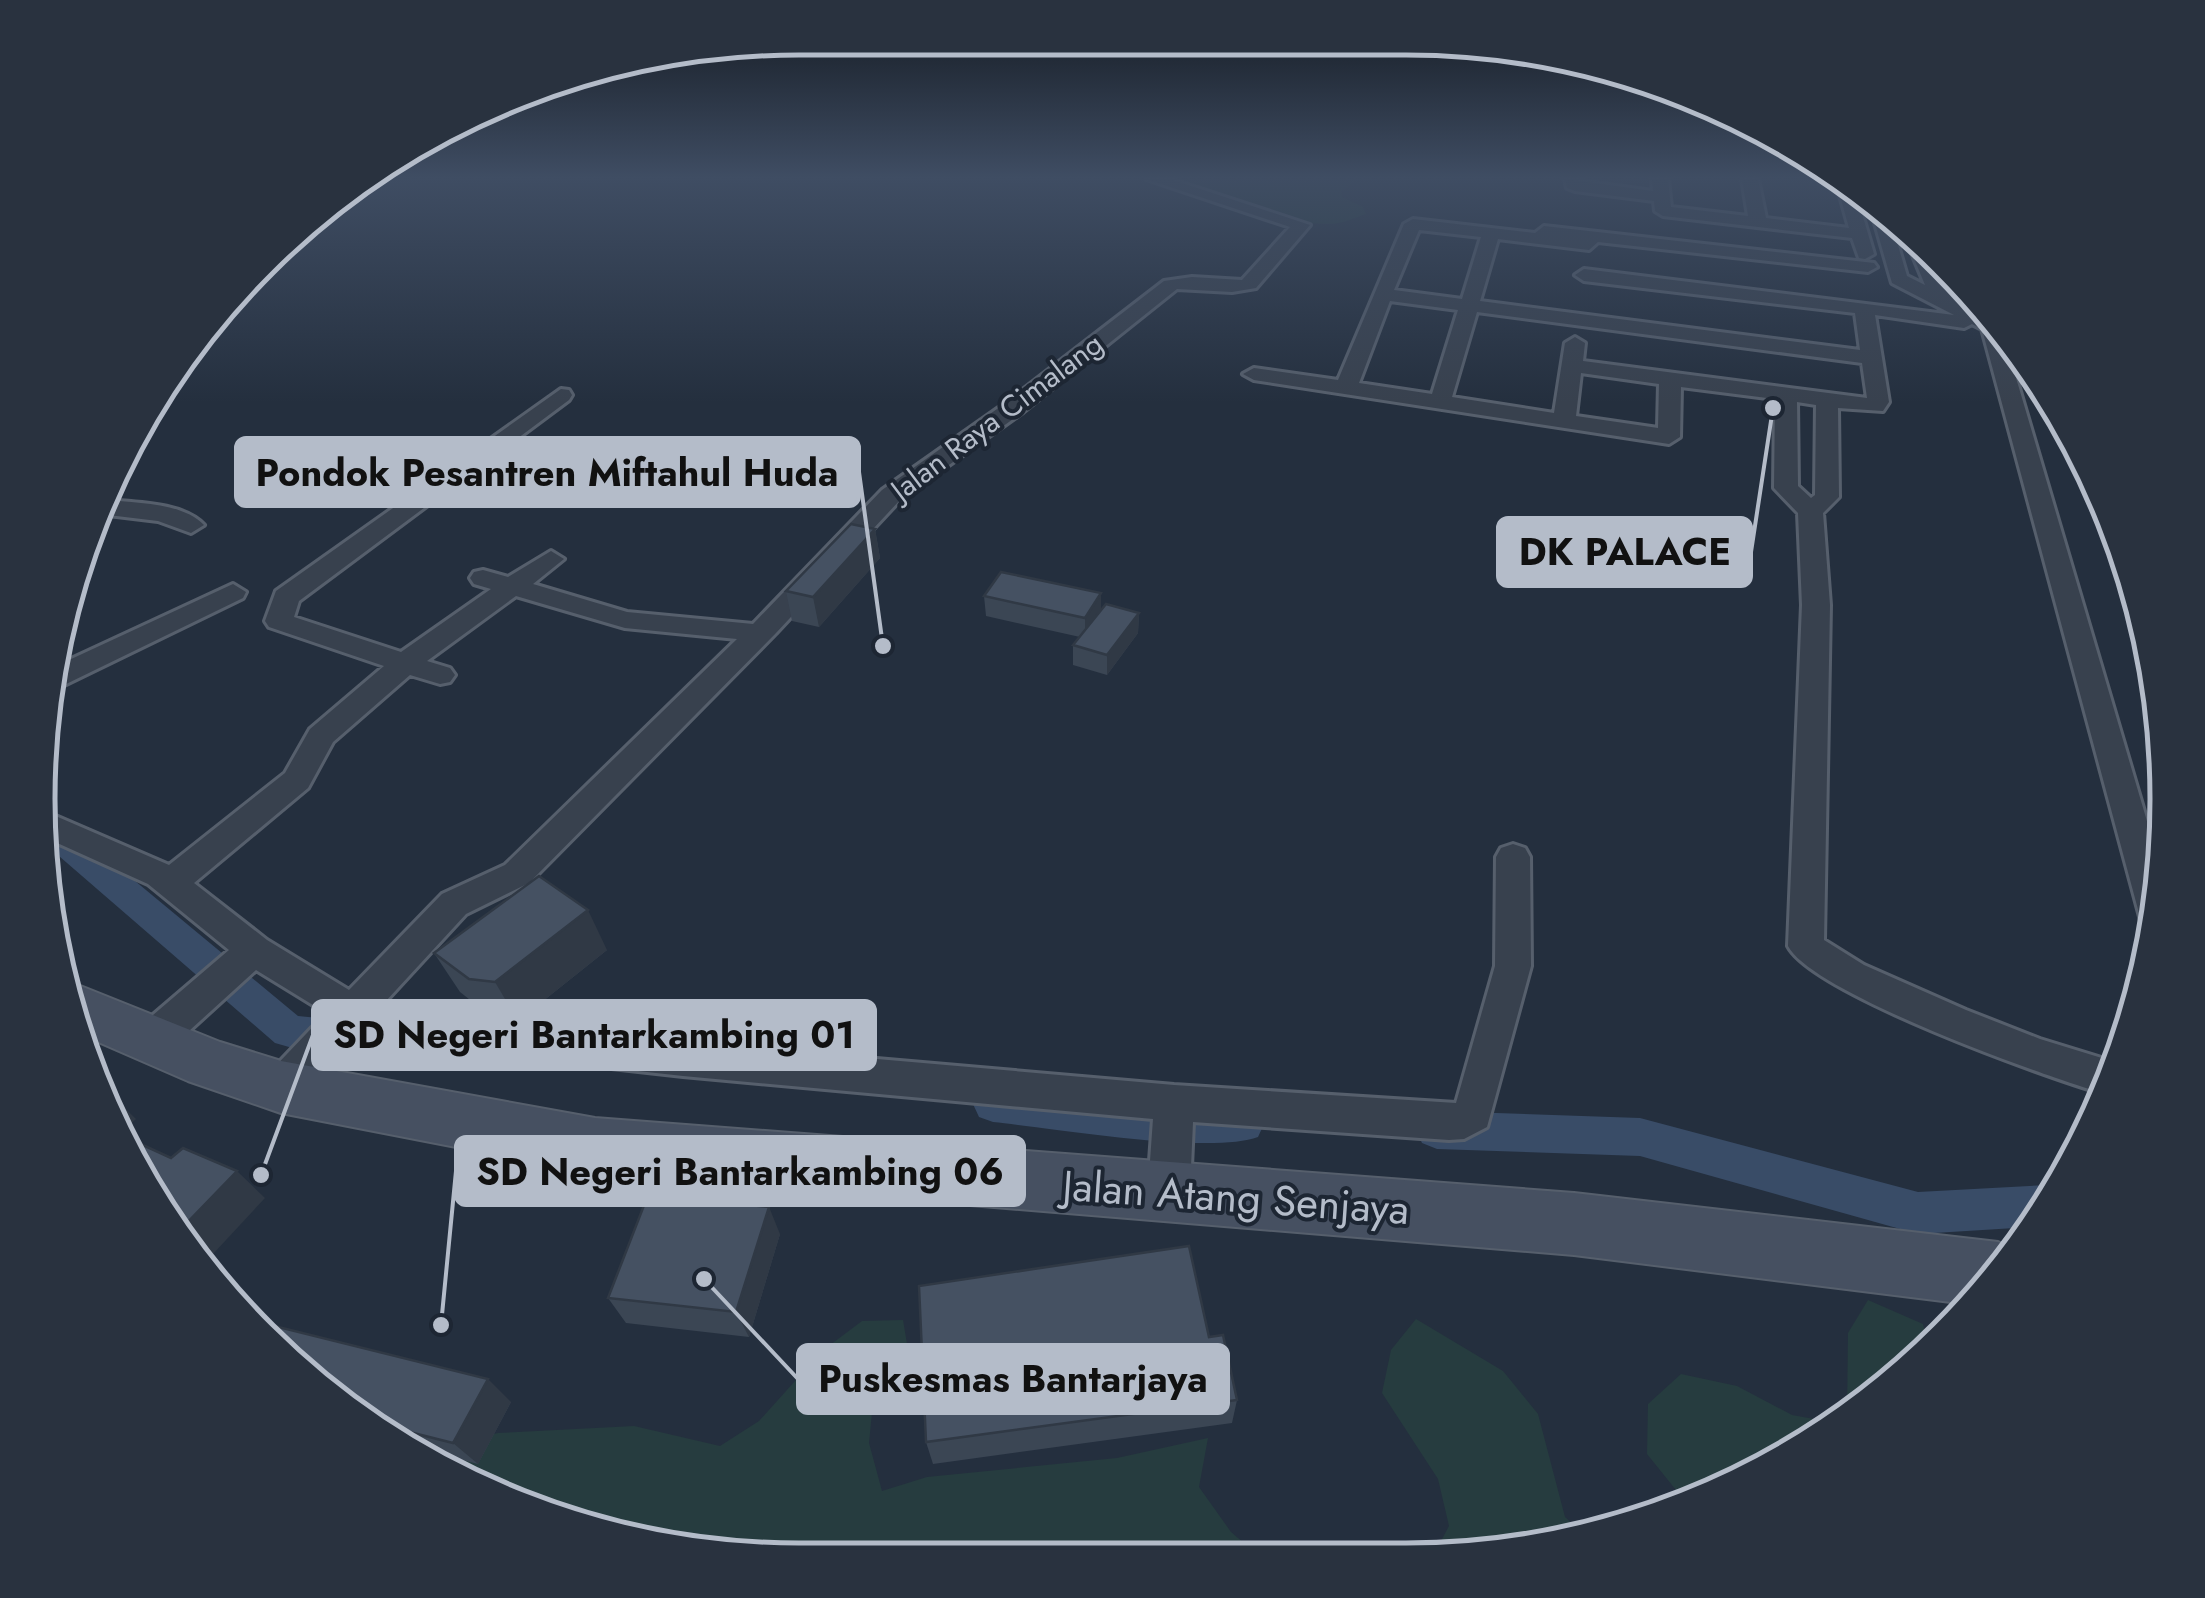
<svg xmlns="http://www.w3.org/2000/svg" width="2205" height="1598" font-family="Jost,sans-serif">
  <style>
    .green { fill: #263c3f }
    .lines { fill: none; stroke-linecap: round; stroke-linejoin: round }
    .canal { fill: #394c67; fill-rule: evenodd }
    .minor-casing { stroke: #565f6c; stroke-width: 6 }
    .secondary-casing { stroke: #565f6c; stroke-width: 4 }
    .minor { fill: #38414e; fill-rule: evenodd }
    .secondary { fill: #465061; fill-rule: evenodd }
    .wall { fill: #3b4654 }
    .shaded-wall { fill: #303945 }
    .building { fill: #455162; stroke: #303945; stroke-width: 2.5 }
    .labels { text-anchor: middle; stroke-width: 8; stroke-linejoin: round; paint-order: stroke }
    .far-street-label { font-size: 30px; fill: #b4bcc9; stroke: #1d2633 }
    .near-street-label { font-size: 42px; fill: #b4bcc9; stroke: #1d2633 }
    .rim { fill: none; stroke: #b4bcc9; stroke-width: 5 }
    .leader { fill: none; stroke: #b4bcc9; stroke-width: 4 }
    .callout-dot { fill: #b4bcc9; stroke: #1d2633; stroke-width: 4 }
    .callout { fill: #b4bcc9; stroke: #b4bcc9; stroke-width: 4 }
    .callout-label { font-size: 38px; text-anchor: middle; font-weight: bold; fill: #111 }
  </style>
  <rect width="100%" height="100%" fill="#242f3e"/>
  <g class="green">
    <path d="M1167,179H1357L1341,192L1342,197L1363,207L1366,214C1354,218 1340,225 1327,224C1270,224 1222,190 1167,179Z"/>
    <polygon points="1868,1300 1923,1324 1928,1348 1870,1403 1847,1416 1848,1333"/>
    <polygon points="1416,1319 1503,1371 1538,1414 1565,1517 1583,1533 1506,1554 1434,1554 1449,1526 1438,1479 1382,1393 1391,1350"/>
    <polygon points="903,1320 910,1362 874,1392 869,1443 882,1491 927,1477 1117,1458 1208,1438 1199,1487 1231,1532 1259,1556 749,1559 555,1520 412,1454 498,1433 634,1426 720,1446 759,1421 822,1351 862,1321"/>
    <polygon points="1681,1374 1737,1386 1792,1415 1836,1423 1688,1505 1647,1454 1648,1404"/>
  </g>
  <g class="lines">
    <g class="canal">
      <polygon points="44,822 76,832 298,1016 462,1032 476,1037 482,1049 476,1061 462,1066 289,1047 275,1043 52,850 44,847"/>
      <path d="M993,1086L1162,1103L1243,1105L1258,1111L1264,1124L1258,1137C1210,1155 1051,1128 993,1122L979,1117L973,1104L979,1091Z"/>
      <polygon points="1437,1111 1640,1118 1918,1192 2047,1185 2058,1190 2031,1227 1918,1234 1640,1156 1437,1149 1422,1143 1416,1130 1422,1117"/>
    </g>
    <defs>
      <g id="minor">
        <path d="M1146,179H1170L1310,225L1256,288L1232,292L1177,289L1023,412L900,500L776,633L529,883L466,914L385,1002L424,1015L683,1042L1174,1085L1456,1103L1495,966L1496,857L1501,848L1513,844L1525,848L1530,857L1531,966L1487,1127L1464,1139L1449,1140L1193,1122L1190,1189L1184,1203L1169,1209L1154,1203L1148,1189L1153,1119L683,1076L424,1047L363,1026L295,1099L281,1105L267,1099L261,1087L267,1075L326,1013L256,970L167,1051L153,1056L139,1051L134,1039L139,1027L229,950L148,884L44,837V811L169,865L285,773L310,729L384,666L269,627L265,621L276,591L561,389L569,390L572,395L569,400L299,601L294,617L401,652L491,589L474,584L470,578L474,572L483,570L508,577L551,551L564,559L533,584L627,612L753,624L882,490L1007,402L1164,281L1192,277L1242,280L1290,227ZM516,596L625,628L737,639L505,865L442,894L349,990L267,940L194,883L308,788L333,742L410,675L440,684L450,682L455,675L450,668L427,661Z"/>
        <polygon points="1565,179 1653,191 1652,179 1668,179 1671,207 1748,216 1742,179 1758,179 1766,218 1849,228 1837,185 1816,179 1843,179 1855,190 1874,254 1865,259 1859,258 1852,238 1663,216 1655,211 1654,201 1575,191 1567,188"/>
        <path d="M1875,209L1892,225L1907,276L1925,285L1911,251L1915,247L1934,264L1940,279L1966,295L1955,300L2001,327L2162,872L2153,931L2143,928L1982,329L1972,324L1964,328L1875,315L1889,402L1883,411L1838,408L1839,497L1823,513L1830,605L1824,940L1864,965L1966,1010L2040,1039L2118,1063L2105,1094C2046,1077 1812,993 1788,946L1802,605L1798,513L1774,488L1775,399L1681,387L1680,437L1669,444L1254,380L1243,374L1254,368L1338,380L1404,224L1413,219L1535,233L1544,226L1874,263L1877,267L1868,272L1598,242L1589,250L1498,239L1480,301L1860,350L1855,313L1584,281L1575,275L1584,269L1954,315L1892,283L1872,213ZM1419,230L1481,237L1462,299L1394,290ZM1390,301L1458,310L1432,394L1359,383ZM1477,312L1862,363L1867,398L1583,361L1585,343L1575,337L1565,343L1554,413L1452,397ZM1581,373L1659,384L1658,428L1576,416ZM1797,402L1816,405L1815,495L1811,498L1798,486Z"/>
        <path d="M105,500C135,503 182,502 204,525L191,533L158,521L100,514Z"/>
        <polygon points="233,584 246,592 243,598 60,687 47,689 54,667"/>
      </g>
      <polygon id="secondary" points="73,983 220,1042 281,1061 595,1118 1574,1193 1998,1242 2015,1250 1975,1305 1574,1255 595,1174 281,1113 188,1081 80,1034 67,985"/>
    </defs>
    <use href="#minor" class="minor-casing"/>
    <use href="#secondary" class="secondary-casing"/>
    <use href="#minor" class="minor"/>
    <use href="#secondary" class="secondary"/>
  </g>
  <g class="wall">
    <polygon points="875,529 880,558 819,627 792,621 786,591"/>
    <polygon points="1101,593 1101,610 1139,613 1138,633 1107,675 1073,665 1073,645 1080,637 986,616 984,596"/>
    <polygon points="607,950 518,1021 493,1018 460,992 434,953"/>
    <polygon points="780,1234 749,1337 626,1323 608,1298"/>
    <polygon points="1209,1337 1237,1400 1232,1423 933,1464 926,1442"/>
    <polygon points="297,1372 511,1402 478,1464 399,1444"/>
  </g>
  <g class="shaded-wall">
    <polygon points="875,529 880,558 819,627 813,597"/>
    <polygon points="1101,593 1101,613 1085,638 1085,618"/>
    <polygon points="1139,613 1138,633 1107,675 1107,655"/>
    <polygon points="588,910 607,950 518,1021 495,982"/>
    <polygon points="106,1090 136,1119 120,1133 99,1096"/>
    <polygon points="237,1171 265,1198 200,1268 195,1263 178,1232"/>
    <polygon points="769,1207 780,1234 749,1337 736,1312"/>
    <polygon points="488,1379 511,1402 478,1464 453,1443"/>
  </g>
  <g class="building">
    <polygon points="851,524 875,529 813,597 786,591"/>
    <polygon points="1001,572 1101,593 1085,618 984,596"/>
    <polygon points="1106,604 1139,613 1107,655 1073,645"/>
    <polygon points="539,876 588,910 495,982 469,979 434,953"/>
    <polygon points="93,1083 106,1090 99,1096"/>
    <polygon points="121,1135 171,1158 183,1148 237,1171 178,1232"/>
    <polygon points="648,1195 769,1207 736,1312 608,1298"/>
    <polygon points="1189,1246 1209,1337 1223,1335 1237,1400 926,1442 919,1286"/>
    <polygon points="254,1321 488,1379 453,1443 366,1421 297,1372 252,1324"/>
  </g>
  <linearGradient id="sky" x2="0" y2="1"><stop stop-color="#141a22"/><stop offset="0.44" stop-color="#3f4d63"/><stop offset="1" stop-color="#3f4d63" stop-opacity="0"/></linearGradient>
  <rect width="2205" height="403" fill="url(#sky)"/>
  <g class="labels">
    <g class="far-street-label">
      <text transform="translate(997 417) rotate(-37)" y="10">Jalan Raya Cimalang</text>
    </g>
    <g class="near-street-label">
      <text transform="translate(1236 1197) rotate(4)" y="15">Jalan Atang Senjaya</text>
    </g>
  </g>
  <path d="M0 0H2205V1598H0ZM799 55H1406A744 744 0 0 1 2150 799V799A744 744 0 0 1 1406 1543H799A744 744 0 0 1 55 799V799A744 744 0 0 1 799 55Z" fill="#29323f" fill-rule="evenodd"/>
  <path class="rim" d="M799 55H1406A744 744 0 0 1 2150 799V799A744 744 0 0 1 1406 1543H799A744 744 0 0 1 55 799V799A744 744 0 0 1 799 55Z"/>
  <path class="leader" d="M883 646L859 472M1773 408L1751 552M261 1175L313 1035M441 1325L456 1171M704 1279L798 1379"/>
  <g class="callout-dot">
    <circle cx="883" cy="646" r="10"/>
    <circle cx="1773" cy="408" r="10"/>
    <circle cx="261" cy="1175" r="10"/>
    <circle cx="441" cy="1325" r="10"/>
    <circle cx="704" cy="1279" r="10"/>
  </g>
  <g class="callout">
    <rect x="236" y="438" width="623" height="68" rx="10"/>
    <rect x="1498" y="518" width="253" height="68" rx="10"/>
    <rect x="313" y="1001" width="562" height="68" rx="10"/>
    <rect x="456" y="1137" width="568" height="68" rx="10"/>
    <rect x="798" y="1345" width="430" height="68" rx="10"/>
  </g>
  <g class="callout-label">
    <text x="547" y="486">Pondok Pesantren Miftahul Huda</text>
    <text x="1625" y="565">DK PALACE</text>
    <text x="594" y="1048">SD Negeri Bantarkambing 01</text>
    <text x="740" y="1185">SD Negeri Bantarkambing 06</text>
    <text x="1013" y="1392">Puskesmas Bantarjaya</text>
  </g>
</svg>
